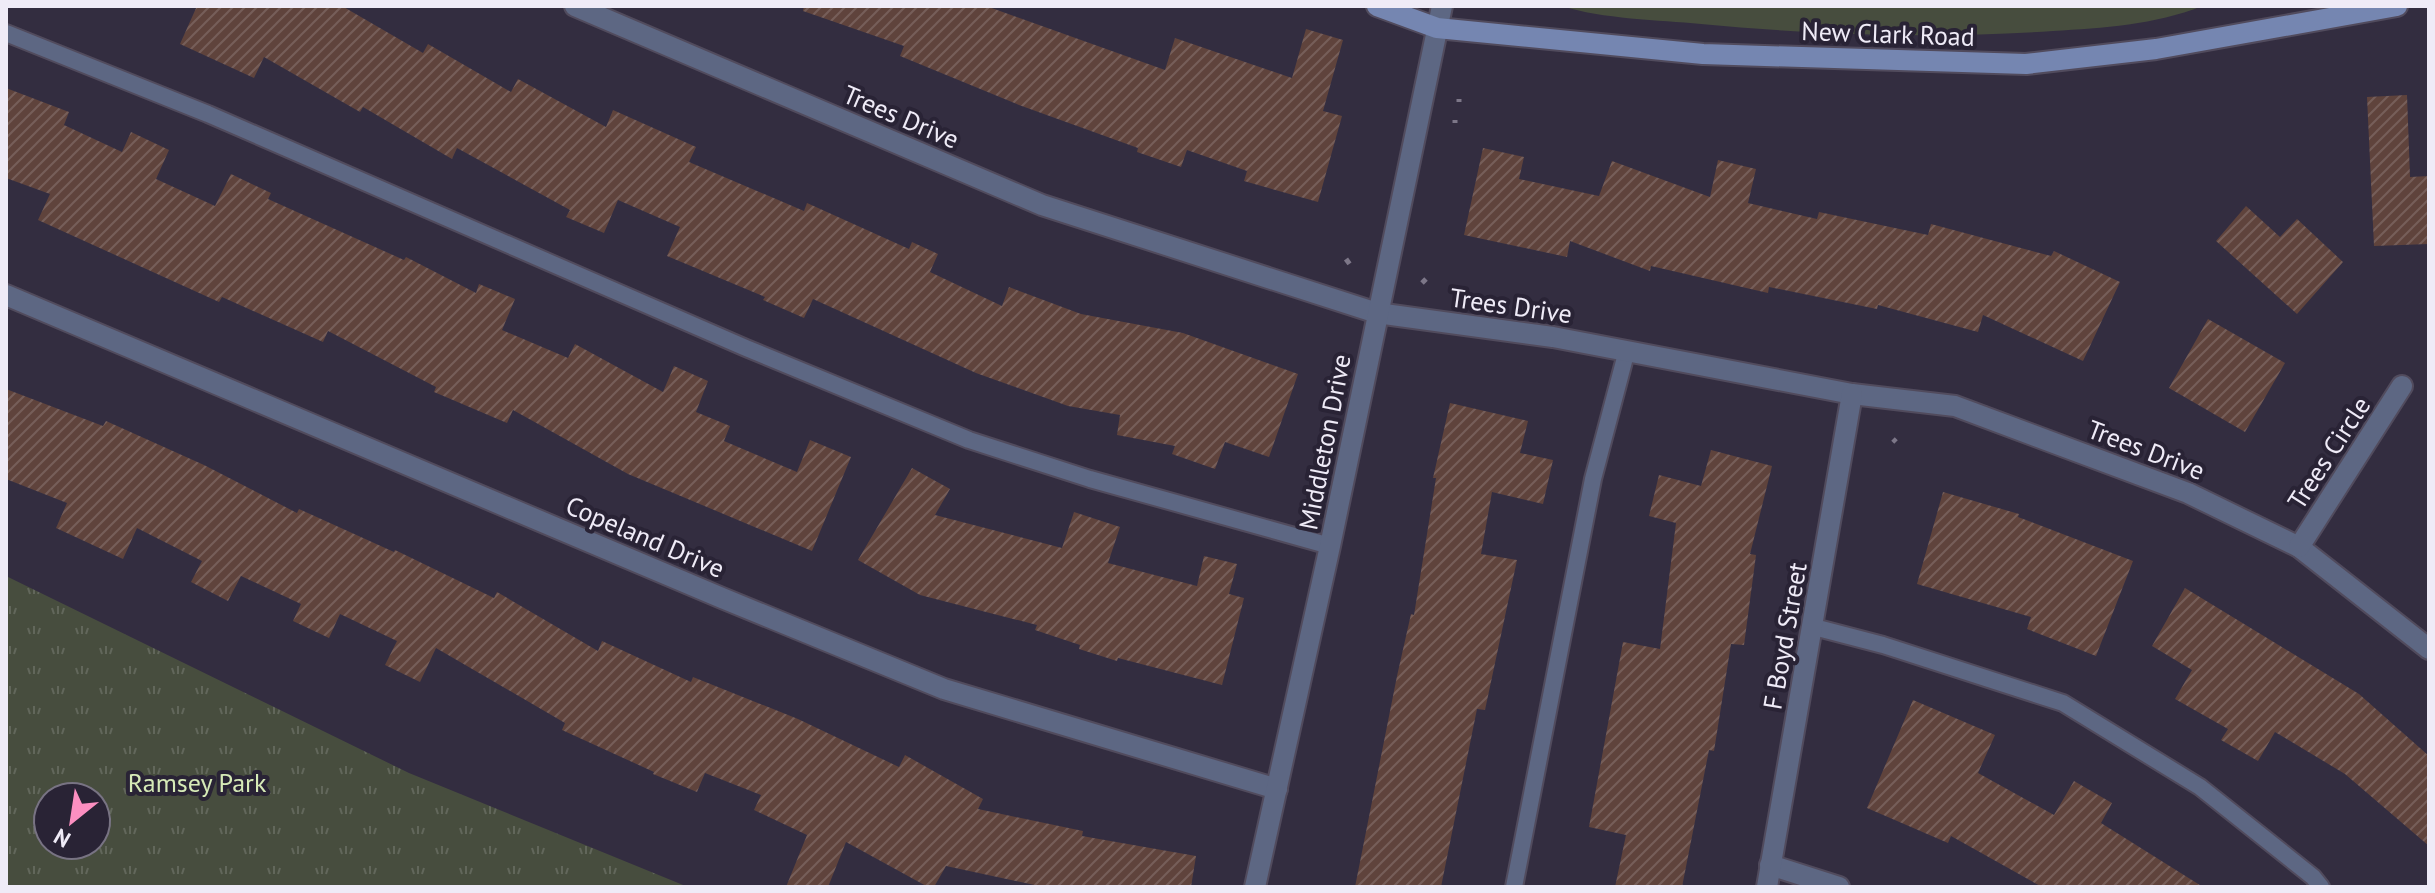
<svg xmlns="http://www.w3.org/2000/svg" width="2435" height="893" font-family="'PT Sans',sans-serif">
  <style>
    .green { fill: #474d3e }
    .park { fill: url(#park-tufts); fill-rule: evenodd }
    .building { fill: url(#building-hatch) }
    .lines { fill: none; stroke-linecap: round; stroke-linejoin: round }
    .lane-casing { stroke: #514b5d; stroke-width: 20 }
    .street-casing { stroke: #514b5d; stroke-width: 24 }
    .secondary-casing { stroke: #514b5d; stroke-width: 24 }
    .path { stroke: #7d7788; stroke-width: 5; stroke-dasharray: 6 4; stroke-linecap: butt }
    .lane { stroke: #5d6783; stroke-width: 16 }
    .street { stroke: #5d6783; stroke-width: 20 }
    .secondary { stroke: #7586b1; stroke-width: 20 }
    .labels { text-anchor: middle; stroke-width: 8; stroke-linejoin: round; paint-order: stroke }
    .street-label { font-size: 26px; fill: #efebf7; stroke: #292335 }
    .park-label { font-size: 26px; fill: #d6eab7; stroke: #292335 }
  </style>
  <defs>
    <pattern id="park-tufts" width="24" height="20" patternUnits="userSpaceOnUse" patternTransform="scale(2)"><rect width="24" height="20" fill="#474d3e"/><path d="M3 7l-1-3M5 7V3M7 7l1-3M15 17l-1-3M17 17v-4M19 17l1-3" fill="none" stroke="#62675b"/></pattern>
    <pattern id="building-hatch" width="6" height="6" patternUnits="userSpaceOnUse" patternTransform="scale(2)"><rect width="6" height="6" fill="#5f433c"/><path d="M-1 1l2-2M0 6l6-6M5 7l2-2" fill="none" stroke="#765e59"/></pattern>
  </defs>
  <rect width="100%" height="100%" fill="#332d40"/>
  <path class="green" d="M1562,6H2202C2155,25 2103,28 2053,31C1935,39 1818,35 1701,24C1659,20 1602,19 1562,6Z"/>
  <path class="park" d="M6,576L409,773L688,887H6ZM48,797H96V845H48Z"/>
  <g class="building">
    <polygon points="197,6 342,6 423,53 428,44 511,92 518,79 606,127 613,110 696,147 689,162 804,211 807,203 909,249 912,242 938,254 930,272 1002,306 1009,287 1081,314 1183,333 1298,374 1269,457 1225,442 1215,469 1172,454 1175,446 1117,435 1120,415 1068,406 976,373 813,299 804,318 763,300 765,297 667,256 680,227 618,200 604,233 566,217 570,210 457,148 452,159 363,107 360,112 264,57 254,78 180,44"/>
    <polygon points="804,6 986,6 1165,70 1175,38 1292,78 1306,29 1343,40 1323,111 1342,116 1318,202 1244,181 1247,171 1187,150 1181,167 1137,152 1138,148 1019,105 900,56 904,46 803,11"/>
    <polygon points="6,88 69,112 64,125 122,152 131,132 169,150 156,179 215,206 231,174 271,193 268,199 404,260 406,257 476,293 479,284 515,299 502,330 568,358 575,344 663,392 674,366 708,381 696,412 730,426 724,441 797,472 810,440 851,457 812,551 628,474 513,410 507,423 434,392 436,387 328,331 323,342 222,297 219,302 38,220 50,194 6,178"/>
    <polygon points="2407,95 2410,177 2429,176 2429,244 2374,246 2367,97"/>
    <polygon points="1483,148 1524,157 1519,179 1599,196 1612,161 1710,197 1718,160 1756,169 1748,203 1817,219 1819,212 1928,235 1931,224 2051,256 2054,251 2120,282 2083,361 1983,315 1978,332 1878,305 1877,309 1769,287 1768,293 1651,266 1650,271 1570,241 1567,257 1464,235"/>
    <polygon points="2246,206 2280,237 2297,219 2343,262 2297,314 2216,241"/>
    <polygon points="2208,319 2285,363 2245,432 2169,388"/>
    <polygon points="6,389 103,426 106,421 204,465 297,513 299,509 394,552 395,550 494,598 497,592 598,651 602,641 691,682 693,677 798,719 899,767 905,755 983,799 978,809 1083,831 1082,836 1196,856 1191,887 1044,887 946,866 934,887 928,887 846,842 828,887 786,887 807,835 754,810 761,795 705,773 697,792 653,774 654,772 562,730 565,723 436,648 420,682 385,665 397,641 340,614 329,638 293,621 301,604 241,576 228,601 191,582 202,561 137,528 123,559 56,528 67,503 6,479"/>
    <polygon points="1450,403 1528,421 1520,453 1553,460 1543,504 1492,492 1481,554 1517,560 1485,710 1477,709 1441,887 1355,887 1397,676 1411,614 1414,615 1436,478 1433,478"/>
    <polygon points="1711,450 1772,466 1750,554 1756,555 1744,645 1731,644 1714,751 1709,750 1682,887 1615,887 1626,835 1589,827 1623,642 1660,649 1676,523 1649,516 1659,475 1701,486"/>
    <polygon points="912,468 950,489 935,515 1062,548 1074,512 1120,527 1108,563 1197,586 1204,556 1237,564 1229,594 1244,598 1222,685 1118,658 1117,661 1079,649 1080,645 1035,630 1037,625 920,595 858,560"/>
    <polygon points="1943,492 2019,514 2018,517 2133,561 2096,656 2027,629 2031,617 1917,584"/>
    <polygon points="2185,588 2359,694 2429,756 2429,846 2345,774 2275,732 2258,761 2221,740 2228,729 2175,699 2192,670 2152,646"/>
    <polygon points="1913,700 1995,735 1978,773 2054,815 2074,781 2112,803 2101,823 2203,887 2042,887 1951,836 1948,843 1867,808"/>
  </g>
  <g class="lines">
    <defs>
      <g id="lane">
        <polyline points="6,33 208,114 746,348 969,440 1090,479 1330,546"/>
        <polyline points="1814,627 1883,645 2063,703 2200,787 2313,877 2321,887"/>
        <polyline points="1514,887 1593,479 1627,350"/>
      </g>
      <g id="street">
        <polyline points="575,6 1042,205 1377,313 1553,337 1852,394 1955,406 2188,493 2299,547 2429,649"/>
        <polyline points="6,295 722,598 944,689 1277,789"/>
        <polyline points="2299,547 2402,386"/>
        <polyline points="1770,865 1839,887"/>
        <polyline points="1255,887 1330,546 1442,6"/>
        <polyline points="1767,887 1852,394"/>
      </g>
      <polyline id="secondary" points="1377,6 1437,28 1703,54 2026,64 2156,49 2397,6"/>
    </defs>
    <use href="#lane" class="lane-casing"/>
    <use href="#street" class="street-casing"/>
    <use href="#secondary" class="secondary-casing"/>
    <g class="path">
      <polyline points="1459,102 1459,99"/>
      <polyline points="1455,123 1455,120"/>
      <polyline points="1346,259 1351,266"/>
      <polyline points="1422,283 1426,279"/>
      <polyline points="1893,439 1896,442"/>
    </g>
    <use href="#lane" class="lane"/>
    <use href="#street" class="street"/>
    <use href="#secondary" class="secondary"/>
  </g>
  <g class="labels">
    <g class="street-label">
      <text transform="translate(1888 34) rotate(2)" y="9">New Clark Road</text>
      <text transform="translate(901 117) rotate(23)" y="9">Trees Drive</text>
      <text transform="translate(1511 306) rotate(8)" y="9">Trees Drive</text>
      <text transform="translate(1325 442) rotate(-79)" y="9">Middleton Drive</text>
      <text transform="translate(2146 450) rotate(21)" y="9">Trees Drive</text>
      <text transform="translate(2329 453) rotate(-57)" y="9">Trees Circle</text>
      <text transform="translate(645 537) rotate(23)" y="9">Copeland Drive</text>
      <text transform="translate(1785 636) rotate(-80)" y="9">F Boyd Street</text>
    </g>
    <g class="park-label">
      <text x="197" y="792">Ramsey Park</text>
    </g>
  </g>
  <rect width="2435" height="893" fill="none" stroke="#efebf7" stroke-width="16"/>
  <g transform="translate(72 821) rotate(210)"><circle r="38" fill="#292335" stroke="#787383" stroke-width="2"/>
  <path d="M0-6L14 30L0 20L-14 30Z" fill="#fc8fc1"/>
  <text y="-12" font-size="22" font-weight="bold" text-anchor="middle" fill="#efebf7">N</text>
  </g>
</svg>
